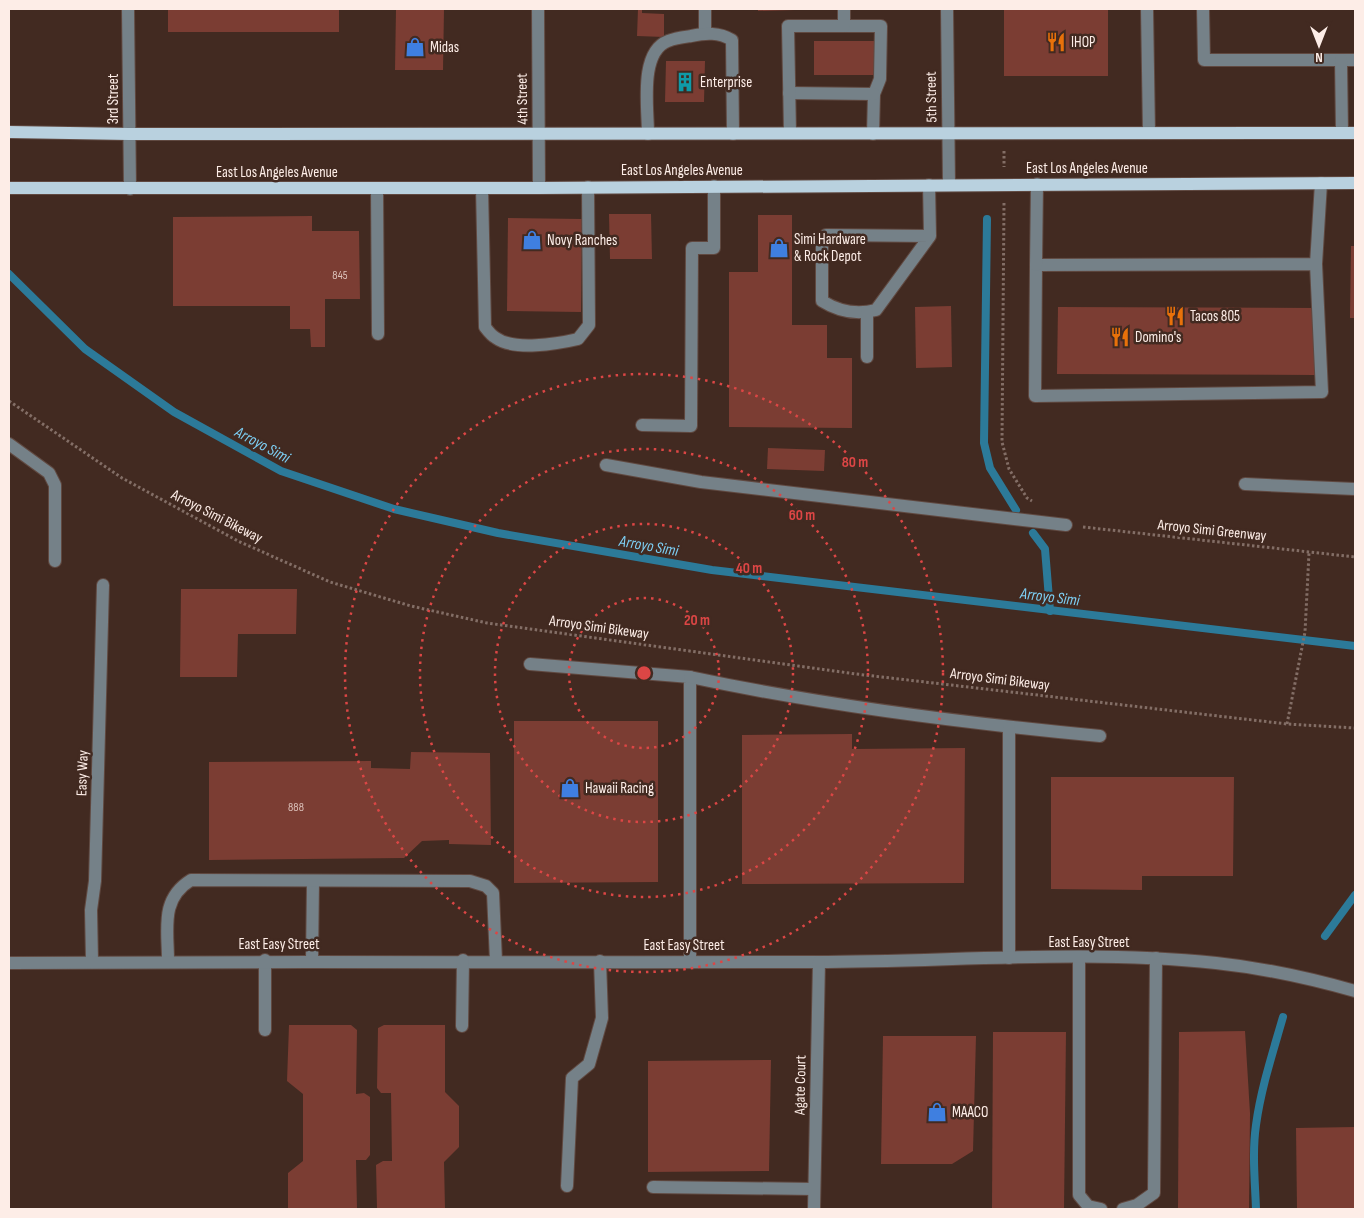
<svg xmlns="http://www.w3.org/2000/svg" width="1364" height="1218" font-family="'Sofia Sans Condensed',sans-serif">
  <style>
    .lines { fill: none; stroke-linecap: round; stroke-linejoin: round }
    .stream { stroke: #2c7a99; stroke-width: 8 }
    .building { fill: #7b3d33 }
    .minor-casing { stroke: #604941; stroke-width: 14 }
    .major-casing { stroke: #604941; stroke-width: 14 }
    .path { stroke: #836e66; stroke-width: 3; stroke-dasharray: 2.5 2.5; stroke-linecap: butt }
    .minor { stroke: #758188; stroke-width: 12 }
    .major { stroke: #b9d1df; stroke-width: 12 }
    .ring { fill: none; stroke: #dc4645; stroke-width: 2.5; stroke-dasharray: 2.5 5 }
    .labels { text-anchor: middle; stroke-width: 5; stroke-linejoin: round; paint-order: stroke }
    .number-label { font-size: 12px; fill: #dcc1ba }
    .poi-label { font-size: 15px; fill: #fdede7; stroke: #422a21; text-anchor: start }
    .street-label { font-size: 15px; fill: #fdede7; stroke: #422a21 }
    .water-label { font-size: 16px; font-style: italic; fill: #7dcff4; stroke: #422a21 }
    .centre { fill: #dc4645; stroke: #422a21; stroke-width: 2.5 }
    .ring-label { font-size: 15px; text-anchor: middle; font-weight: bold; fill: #dc4645; stroke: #422a21; stroke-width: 5; stroke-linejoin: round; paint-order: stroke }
  </style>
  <rect width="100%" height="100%" fill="#422a21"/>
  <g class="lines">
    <g class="stream">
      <polyline points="987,219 984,443 990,468 1016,510"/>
      <polyline points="9,274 85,349 174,412 281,471 394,509 498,533 712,570 1355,646"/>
      <polyline points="1033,533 1045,549 1050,611"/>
      <polyline points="1325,936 1355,895"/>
      <path d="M1256,1209C1255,1181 1252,1153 1256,1125C1261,1088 1273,1052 1283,1017"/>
    </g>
  </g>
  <g class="building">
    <rect x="168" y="9" width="171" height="23"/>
    <polygon points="396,9 444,9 443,70 395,70"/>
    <polygon points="638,9 642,9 642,13 664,14 664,37 637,36"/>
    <polygon points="758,9 795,9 795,10 758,11"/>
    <rect x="1004" y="9" width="104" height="67"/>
    <rect x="814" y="41" width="62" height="34"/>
    <polygon points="666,61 705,61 704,102 665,102"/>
    <polygon points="609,214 651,214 652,259 610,259"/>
    <polygon points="758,215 792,215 792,325 827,325 827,358 852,358 852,428 729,427 729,272 758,272"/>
    <polygon points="312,216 312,231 359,231 360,299 325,299 325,347 311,347 310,329 290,329 290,306 173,306 173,217"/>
    <polygon points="508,218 582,219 581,312 507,311"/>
    <polygon points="1351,246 1355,246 1355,318 1350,318"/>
    <polygon points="951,306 952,367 916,368 915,307"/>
    <polygon points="1058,307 1316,308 1315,375 1057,374"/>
    <polygon points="768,448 825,450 824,471 767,469"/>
    <polygon points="181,589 297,589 296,634 238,634 237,677 180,677"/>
    <polygon points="514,721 658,721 658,882 514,883"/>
    <polygon points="852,734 852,749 965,748 964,883 742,884 742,735"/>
    <polygon points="411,752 490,753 491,845 449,844 449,840 422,841 404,858 209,860 209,762 371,761 371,768 410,769"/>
    <polygon points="1051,777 1234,777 1233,876 1142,876 1142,890 1051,889"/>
    <polygon points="289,1025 351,1025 357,1030 356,1094 364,1093 370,1097 370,1155 366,1160 356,1160 357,1209 288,1209 288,1173 303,1161 303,1094 287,1081"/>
    <polygon points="384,1025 445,1025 445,1092 459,1106 459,1147 444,1162 445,1209 377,1209 376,1165 383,1161 392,1161 391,1093 381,1093 377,1088 378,1028"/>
    <polygon points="1245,1031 1250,1113 1249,1209 1178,1209 1179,1032"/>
    <polygon points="993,1032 1066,1032 1064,1209 992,1209"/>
    <polygon points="883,1036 976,1036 973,1151 952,1164 881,1164"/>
    <polygon points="771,1060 769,1171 648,1172 648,1061"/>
    <polygon points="1355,1127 1355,1209 1297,1209 1296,1128"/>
  </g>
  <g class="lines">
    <defs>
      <g id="minor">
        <polyline points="128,9 130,189"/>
        <polyline points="538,9 539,188"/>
        <polyline points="705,9 705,33"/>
        <polyline points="947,9 949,185"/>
        <polyline points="1147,9 1149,133"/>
        <polyline points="1203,9 1204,60 1355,60"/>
        <polyline points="844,26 881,26 880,79 874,94 873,134"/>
        <polyline points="1341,60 1342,133"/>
        <polyline points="789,93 874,94"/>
        <polyline points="790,133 788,26 844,26 844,9"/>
        <path d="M648,134C648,108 639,52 668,41C675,38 684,37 691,36C706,33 719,32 732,40L733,134"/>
        <path d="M929,185L930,236L876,310C857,315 838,311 822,301V241L826,235L930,236"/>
        <polyline points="377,188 378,334"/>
        <path d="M482,188L485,327C488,331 492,336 496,338C514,351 557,344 578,339L589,325L588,187"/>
        <polyline points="1316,264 1322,392 1035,396 1036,265 1316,264 1321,183"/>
        <polyline points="1036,265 1037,184"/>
        <polyline points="867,312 867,357"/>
        <polyline points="642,425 691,426 692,248 714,248 714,186"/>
        <polyline points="9,444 49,473 55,485 55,561"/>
        <polyline points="606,465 701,482 1066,525"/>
        <polyline points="1245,484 1355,489"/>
        <polyline points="530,664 690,677 690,962"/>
        <path d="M690,677C825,706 963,723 1100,736"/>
        <polyline points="1079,957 1079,1195 1088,1206 1101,1209"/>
        <polyline points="1009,958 1009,728"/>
        <polyline points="265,960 265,1030"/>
        <polyline points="312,960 313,881"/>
        <polyline points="92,961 91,910 95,881 103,585"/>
        <path d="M168,961C168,929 160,899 191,880L470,881L486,886L493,893L496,961"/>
        <path d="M9,963C278,961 547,963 816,962C949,962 1083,949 1216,963C1263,968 1309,978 1355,991"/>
        <polyline points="462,1026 463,960"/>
        <polyline points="567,1186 572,1078 589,1064 602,1018 600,961"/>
        <polyline points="653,1187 814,1189"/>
        <polyline points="814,1209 819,962"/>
        <polyline points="1123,1209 1137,1205 1154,1193 1156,958"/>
      </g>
      <g id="major">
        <polyline points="9,132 129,134 1355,133"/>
        <polyline points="9,188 539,188 1355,183"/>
      </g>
    </defs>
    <use href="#minor" class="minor-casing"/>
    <use href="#major" class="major-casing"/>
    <g class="path">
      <polyline points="1004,151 1004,167"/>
      <polyline points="1004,203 1002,442 1009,469 1027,498 1032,501"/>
      <polyline points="9,401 122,478 238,541 330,582 411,606 487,623 856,674 1287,724 1355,728"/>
      <polyline points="1083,527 1355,557"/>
      <polyline points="1287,724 1305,632 1309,553"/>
    </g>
    <use href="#minor" class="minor"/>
    <use href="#major" class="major"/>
  </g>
  <g class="ring">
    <circle cx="644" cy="673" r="75"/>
    <circle cx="644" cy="673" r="149"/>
    <circle cx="644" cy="673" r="224"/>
    <circle cx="644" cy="673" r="299"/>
  </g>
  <defs>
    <symbol id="restaurant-bare" viewBox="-9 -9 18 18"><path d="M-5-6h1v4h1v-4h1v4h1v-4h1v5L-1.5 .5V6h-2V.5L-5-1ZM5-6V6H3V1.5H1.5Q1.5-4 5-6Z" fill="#e8710a" stroke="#422a21" stroke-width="2.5" paint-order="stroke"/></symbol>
    <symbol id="shop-bare" viewBox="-9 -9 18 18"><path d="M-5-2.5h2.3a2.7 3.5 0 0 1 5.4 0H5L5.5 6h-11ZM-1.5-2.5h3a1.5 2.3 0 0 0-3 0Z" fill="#3f7fe0" stroke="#422a21" stroke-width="2.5" paint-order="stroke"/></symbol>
    <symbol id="building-bare" viewBox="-9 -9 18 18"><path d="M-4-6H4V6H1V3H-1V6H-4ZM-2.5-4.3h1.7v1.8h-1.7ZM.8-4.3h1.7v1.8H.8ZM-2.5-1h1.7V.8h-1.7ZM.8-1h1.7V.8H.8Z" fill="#0f9aa8" stroke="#422a21" stroke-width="2.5" paint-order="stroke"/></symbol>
  </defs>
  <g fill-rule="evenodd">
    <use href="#restaurant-bare" x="1042" y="28" width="28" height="28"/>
    <use href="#shop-bare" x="401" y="33" width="28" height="28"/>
    <use href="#building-bare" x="671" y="68" width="28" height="28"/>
    <use href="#shop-bare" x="518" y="226" width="28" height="28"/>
    <use href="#shop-bare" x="765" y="234" width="28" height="28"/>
    <use href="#restaurant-bare" x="1161" y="302" width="28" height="28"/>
    <use href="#restaurant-bare" x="1106" y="323" width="28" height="28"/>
    <use href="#shop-bare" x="556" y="774" width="28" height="28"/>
    <use href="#shop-bare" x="923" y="1098" width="28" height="28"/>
  </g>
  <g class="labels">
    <g class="number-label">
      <text x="340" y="279">845</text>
      <text x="296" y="811">888</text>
    </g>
    <g class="poi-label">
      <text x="1071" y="47">IHOP</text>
      <text x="430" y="52">Midas</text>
      <text x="700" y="87">Enterprise</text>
      <text x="794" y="244">Simi Hardware<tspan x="794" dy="17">&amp; Rock Depot</tspan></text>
      <text x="547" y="245">Novy Ranches</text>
      <text x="1190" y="321">Tacos 805</text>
      <text x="1135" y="342">Domino's</text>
      <text x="585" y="793">Hawaii Racing</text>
      <text x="952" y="1117">MAACO</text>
    </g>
    <g class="street-label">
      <text transform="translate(931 97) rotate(-91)" y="5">5th Street</text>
      <text transform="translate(113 99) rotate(-90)" y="5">3rd Street</text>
      <text transform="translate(522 99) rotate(-91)" y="5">4th Street</text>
      <text x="1087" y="173">East Los Angeles Avenue</text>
      <text x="682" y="175">East Los Angeles Avenue</text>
      <text x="277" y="177">East Los Angeles Avenue</text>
      <text transform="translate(217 516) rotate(27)" y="5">Arroyo Simi Bikeway</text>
      <text transform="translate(1212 530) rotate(6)" y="5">Arroyo Simi Greenway</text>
      <text transform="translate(599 627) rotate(8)" y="5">Arroyo Simi Bikeway</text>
      <text transform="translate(1000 679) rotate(7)" y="5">Arroyo Simi Bikeway</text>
      <text transform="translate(82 773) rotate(-88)" y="5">Easy Way</text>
      <text x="1089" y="947">East Easy Street</text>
      <text x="279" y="949">East Easy Street</text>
      <text x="684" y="950">East Easy Street</text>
      <text transform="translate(800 1085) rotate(-89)" y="5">Agate Court</text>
    </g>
    <g class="water-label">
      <text transform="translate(263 444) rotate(28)" y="6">Arroyo Simi</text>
      <text transform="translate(649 545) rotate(10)" y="6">Arroyo Simi</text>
      <text transform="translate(1050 596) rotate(7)" y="6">Arroyo Simi</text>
    </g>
  </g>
  <circle cx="644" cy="673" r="8" class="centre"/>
  <g class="ring-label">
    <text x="855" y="467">80 m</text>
    <text x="802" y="520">60 m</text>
    <text x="749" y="573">40 m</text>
    <text x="697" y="625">20 m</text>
  </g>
  <rect width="1364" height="1218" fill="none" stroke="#fdede7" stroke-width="20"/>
  <g transform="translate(1319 45) rotate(180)" stroke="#422a21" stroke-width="4" paint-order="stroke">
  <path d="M0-4L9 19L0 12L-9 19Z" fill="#fdede7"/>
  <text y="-8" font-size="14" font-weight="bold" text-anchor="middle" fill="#fdede7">N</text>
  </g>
</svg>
